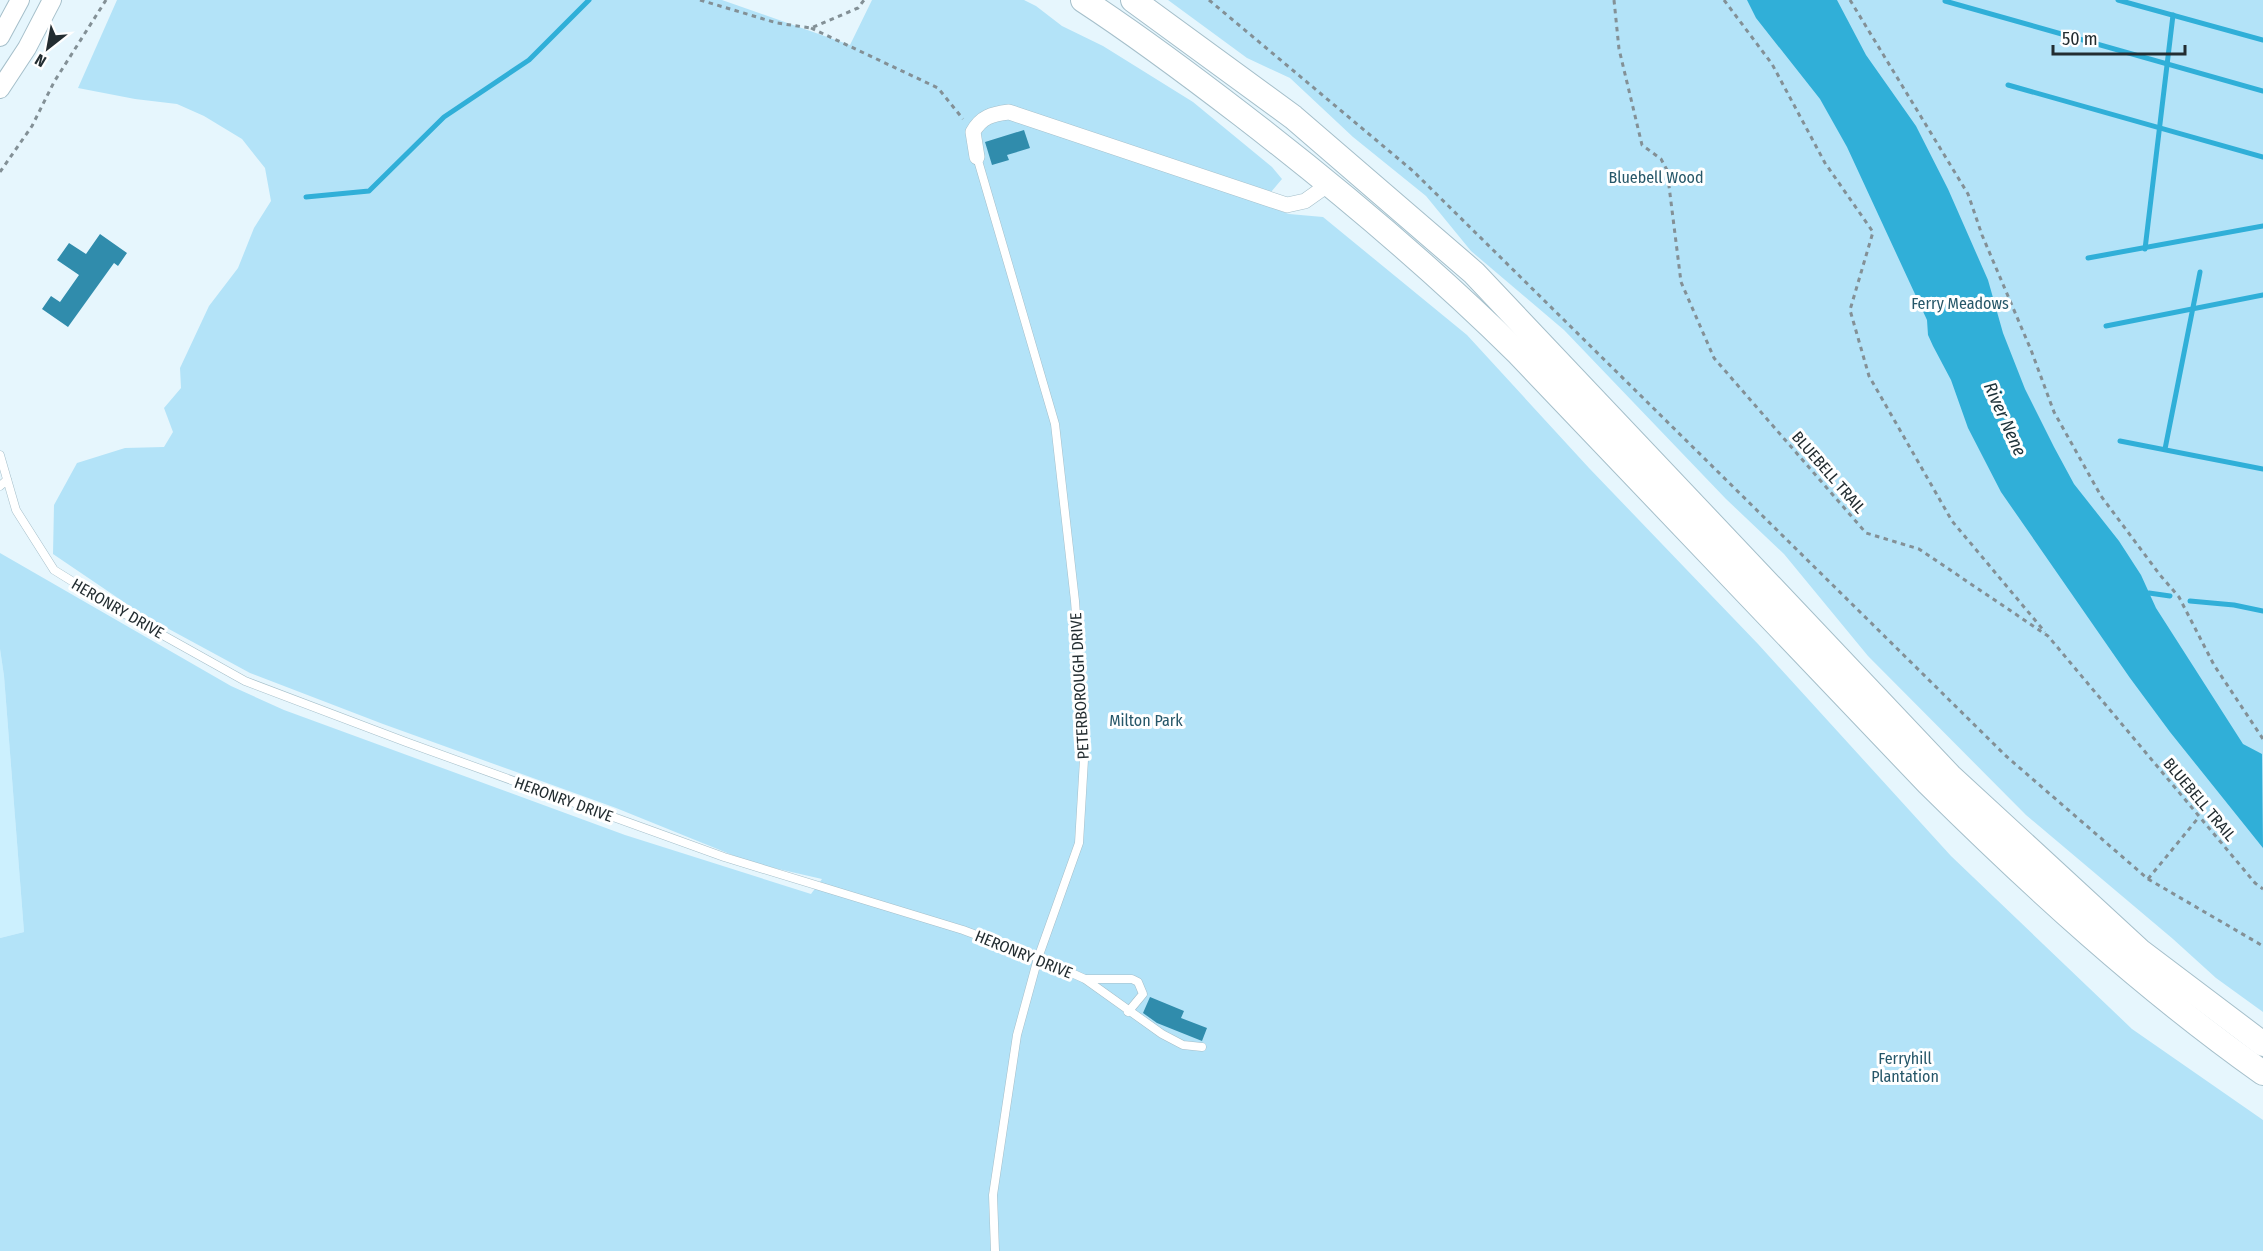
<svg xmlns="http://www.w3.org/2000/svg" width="2263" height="1251" font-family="'Fira Sans Condensed',sans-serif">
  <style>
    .built { fill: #ccf0fe }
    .green { fill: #b3e3f8 }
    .water { fill: #30afd8 }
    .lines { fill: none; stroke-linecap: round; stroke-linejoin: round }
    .stream { stroke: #30afd8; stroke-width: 5 }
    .building { fill: #308cac }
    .service-casing { stroke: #a5bfca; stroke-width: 9 }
    .minor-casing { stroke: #a5bfca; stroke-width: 16 }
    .tertiary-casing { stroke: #a5bfca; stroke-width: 20 }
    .trunk-casing { stroke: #a5bfca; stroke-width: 26 }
    .path { stroke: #839096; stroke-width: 3; stroke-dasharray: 4.5 4.5; stroke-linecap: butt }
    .service { stroke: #fff; stroke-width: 8 }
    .minor { stroke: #fff; stroke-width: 15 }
    .tertiary { stroke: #fff; stroke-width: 18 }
    .trunk { stroke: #fff; stroke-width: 24 }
    .labels { text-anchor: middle; stroke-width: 6; stroke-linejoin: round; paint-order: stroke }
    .park-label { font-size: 16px; fill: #265769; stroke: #fff }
    .street-label { font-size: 16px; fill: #232d31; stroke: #fff }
    .water-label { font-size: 18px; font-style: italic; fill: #1d323a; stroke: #fff }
  </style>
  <rect width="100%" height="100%" fill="#e6f6fd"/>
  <polygon class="built" points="0,649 4,676 24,932 0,938"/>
  <g class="green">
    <polygon points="117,0 722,0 850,45 872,0 1024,0 1036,6 1062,26 1103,46 1193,102 1272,167 1282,179 1271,192 1273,208 1289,214 1323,217 1467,335 1589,468 1758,644 1951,856 2132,1029 2263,1120 2263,1251 0,1251 0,938 24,932 4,676 0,649 0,553 231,686 284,710 625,835 811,894 822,879 752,863 616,808 383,724 250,673 143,615 53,554 54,505 77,463 125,448 164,447 173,432 164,408 181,388 180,368 209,306 238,268 254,228 271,201 265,168 242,139 204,116 177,104 135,99 78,88"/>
    <polygon points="1168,0 2263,0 2263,1012 2216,978 2173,939 2026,815 1868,656 1784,554 1726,499 1564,330 1471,251 1426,196 1353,137 1290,78 1247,58"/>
  </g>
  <polygon class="water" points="1747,0 1837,0 1866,55 1916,126 1948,189 1988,280 2003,333 2025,389 2054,447 2074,484 2119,541 2141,575 2156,608 2243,744 2262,754 2263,848 2170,732 2130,678 2001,492 1968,428 1951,380 1933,346 1928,335 1927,320 1847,147 1820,99 1756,18"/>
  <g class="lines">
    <g class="stream">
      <polyline points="2118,0 2263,40"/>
      <polyline points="1945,1 2263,91"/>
      <polyline points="2008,85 2263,157"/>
      <polyline points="306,197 369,191 444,117 529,60 589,0"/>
      <polyline points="2145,249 2173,15"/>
      <polyline points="2088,258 2263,226"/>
      <polyline points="2106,326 2263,295"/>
      <polyline points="2120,441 2263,469"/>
      <polyline points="2165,449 2200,272"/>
      <polyline points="2149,593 2170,596"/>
      <polyline points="2190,601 2234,605 2263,611"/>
    </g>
  </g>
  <g class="building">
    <polygon points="1024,130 1030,148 1007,155 1009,160 992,165 985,142"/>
    <polygon points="100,234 127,253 118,266 114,263 68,327 42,309 51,296 60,302 79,275 57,260 69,243 86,254"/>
    <polygon points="1150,997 1184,1011 1181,1018 1207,1028 1202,1041 1157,1023 1143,1013"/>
  </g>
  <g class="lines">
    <defs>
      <g id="service">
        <polyline points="977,157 1055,424 1075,601 1085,743 1079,843 1038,958 1017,1035 993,1195 995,1251"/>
        <polyline points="0,455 16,510 54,570 125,614 245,681 406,742 724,857 963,930 1038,958 1085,979 1162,1034 1183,1045 1202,1047"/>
        <polyline points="0,486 7,480"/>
        <polyline points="1086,979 1132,979 1138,982 1143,994 1128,1012"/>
      </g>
      <path id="minor" d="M977,157L973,132C981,117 992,114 1009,112L1287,205L1305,201L1329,184"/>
      <g id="tertiary">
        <polyline points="0,37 20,0"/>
        <polyline points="0,89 27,48 52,0"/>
      </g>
      <g id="trunk">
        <path d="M1083,0C1138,36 1190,75 1242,115C1338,189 1431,267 1518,353L1928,783C2033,887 2142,987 2263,1073"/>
        <polyline points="1133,0 1293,117 1474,273 1950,776 2140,951 2263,1044"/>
      </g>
    </defs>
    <use href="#service" class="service-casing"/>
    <use href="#minor" class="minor-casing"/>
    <use href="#tertiary" class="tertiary-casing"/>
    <use href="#trunk" class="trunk-casing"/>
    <g class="path">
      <polyline points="700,0 777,23 811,28 858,8 864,0"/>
      <polyline points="1209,0 1413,171 2006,756 2148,879 2263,946"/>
      <polyline points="1614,0 1619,49 1642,145 1661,159 1667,170 1681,282 1714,358 1866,533 1919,549 2048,636 2255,883 2263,889"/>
      <polyline points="1724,0 1772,64 1825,163 1873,232 1850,310 1869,376 1952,521 2045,632"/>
      <polyline points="1850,0 1968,194 1982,235 2031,350 2054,412 2101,496 2160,575 2179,597 2214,665 2263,739"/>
      <polyline points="811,28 938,88 963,119"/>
      <polyline points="0,172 32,126 54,82 106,0"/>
      <polyline points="2148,879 2199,817"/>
    </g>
    <use href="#service" class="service"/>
    <use href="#minor" class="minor"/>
    <use href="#tertiary" class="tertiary"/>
    <use href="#trunk" class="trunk"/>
  </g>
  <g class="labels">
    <g class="park-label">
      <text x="1656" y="183">Bluebell Wood</text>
      <text x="1960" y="309">Ferry Meadows</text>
      <text x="1146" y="726">Milton Park</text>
      <text x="1905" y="1064">Ferryhill<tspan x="1905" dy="18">Plantation</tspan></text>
    </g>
    <g class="street-label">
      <text transform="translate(1829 472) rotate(49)" y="6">BLUEBELL TRAIL</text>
      <text transform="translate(118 608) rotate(30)" y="6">HERONRY DRIVE</text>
      <text transform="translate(1079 686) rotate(-93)" y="6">PETERBOROUGH DRIVE</text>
      <text transform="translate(564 799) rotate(20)" y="6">HERONRY DRIVE</text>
      <text transform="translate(2200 799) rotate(50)" y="6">BLUEBELL TRAIL</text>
      <text transform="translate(1024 954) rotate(22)" y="6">HERONRY DRIVE</text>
    </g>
    <g class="water-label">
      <text transform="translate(2005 419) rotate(66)" y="6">River Nene</text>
    </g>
  </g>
  <g transform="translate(48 48) rotate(211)" stroke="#ffffff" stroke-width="4.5" paint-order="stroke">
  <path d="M0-4.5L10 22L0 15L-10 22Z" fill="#232d31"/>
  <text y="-9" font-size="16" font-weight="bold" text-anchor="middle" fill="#232d31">N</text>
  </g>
  <path d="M2053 45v9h132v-9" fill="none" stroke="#232d31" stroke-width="3"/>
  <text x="2062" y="45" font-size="18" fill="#232d31" stroke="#ffffff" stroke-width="4.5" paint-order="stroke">50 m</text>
</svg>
